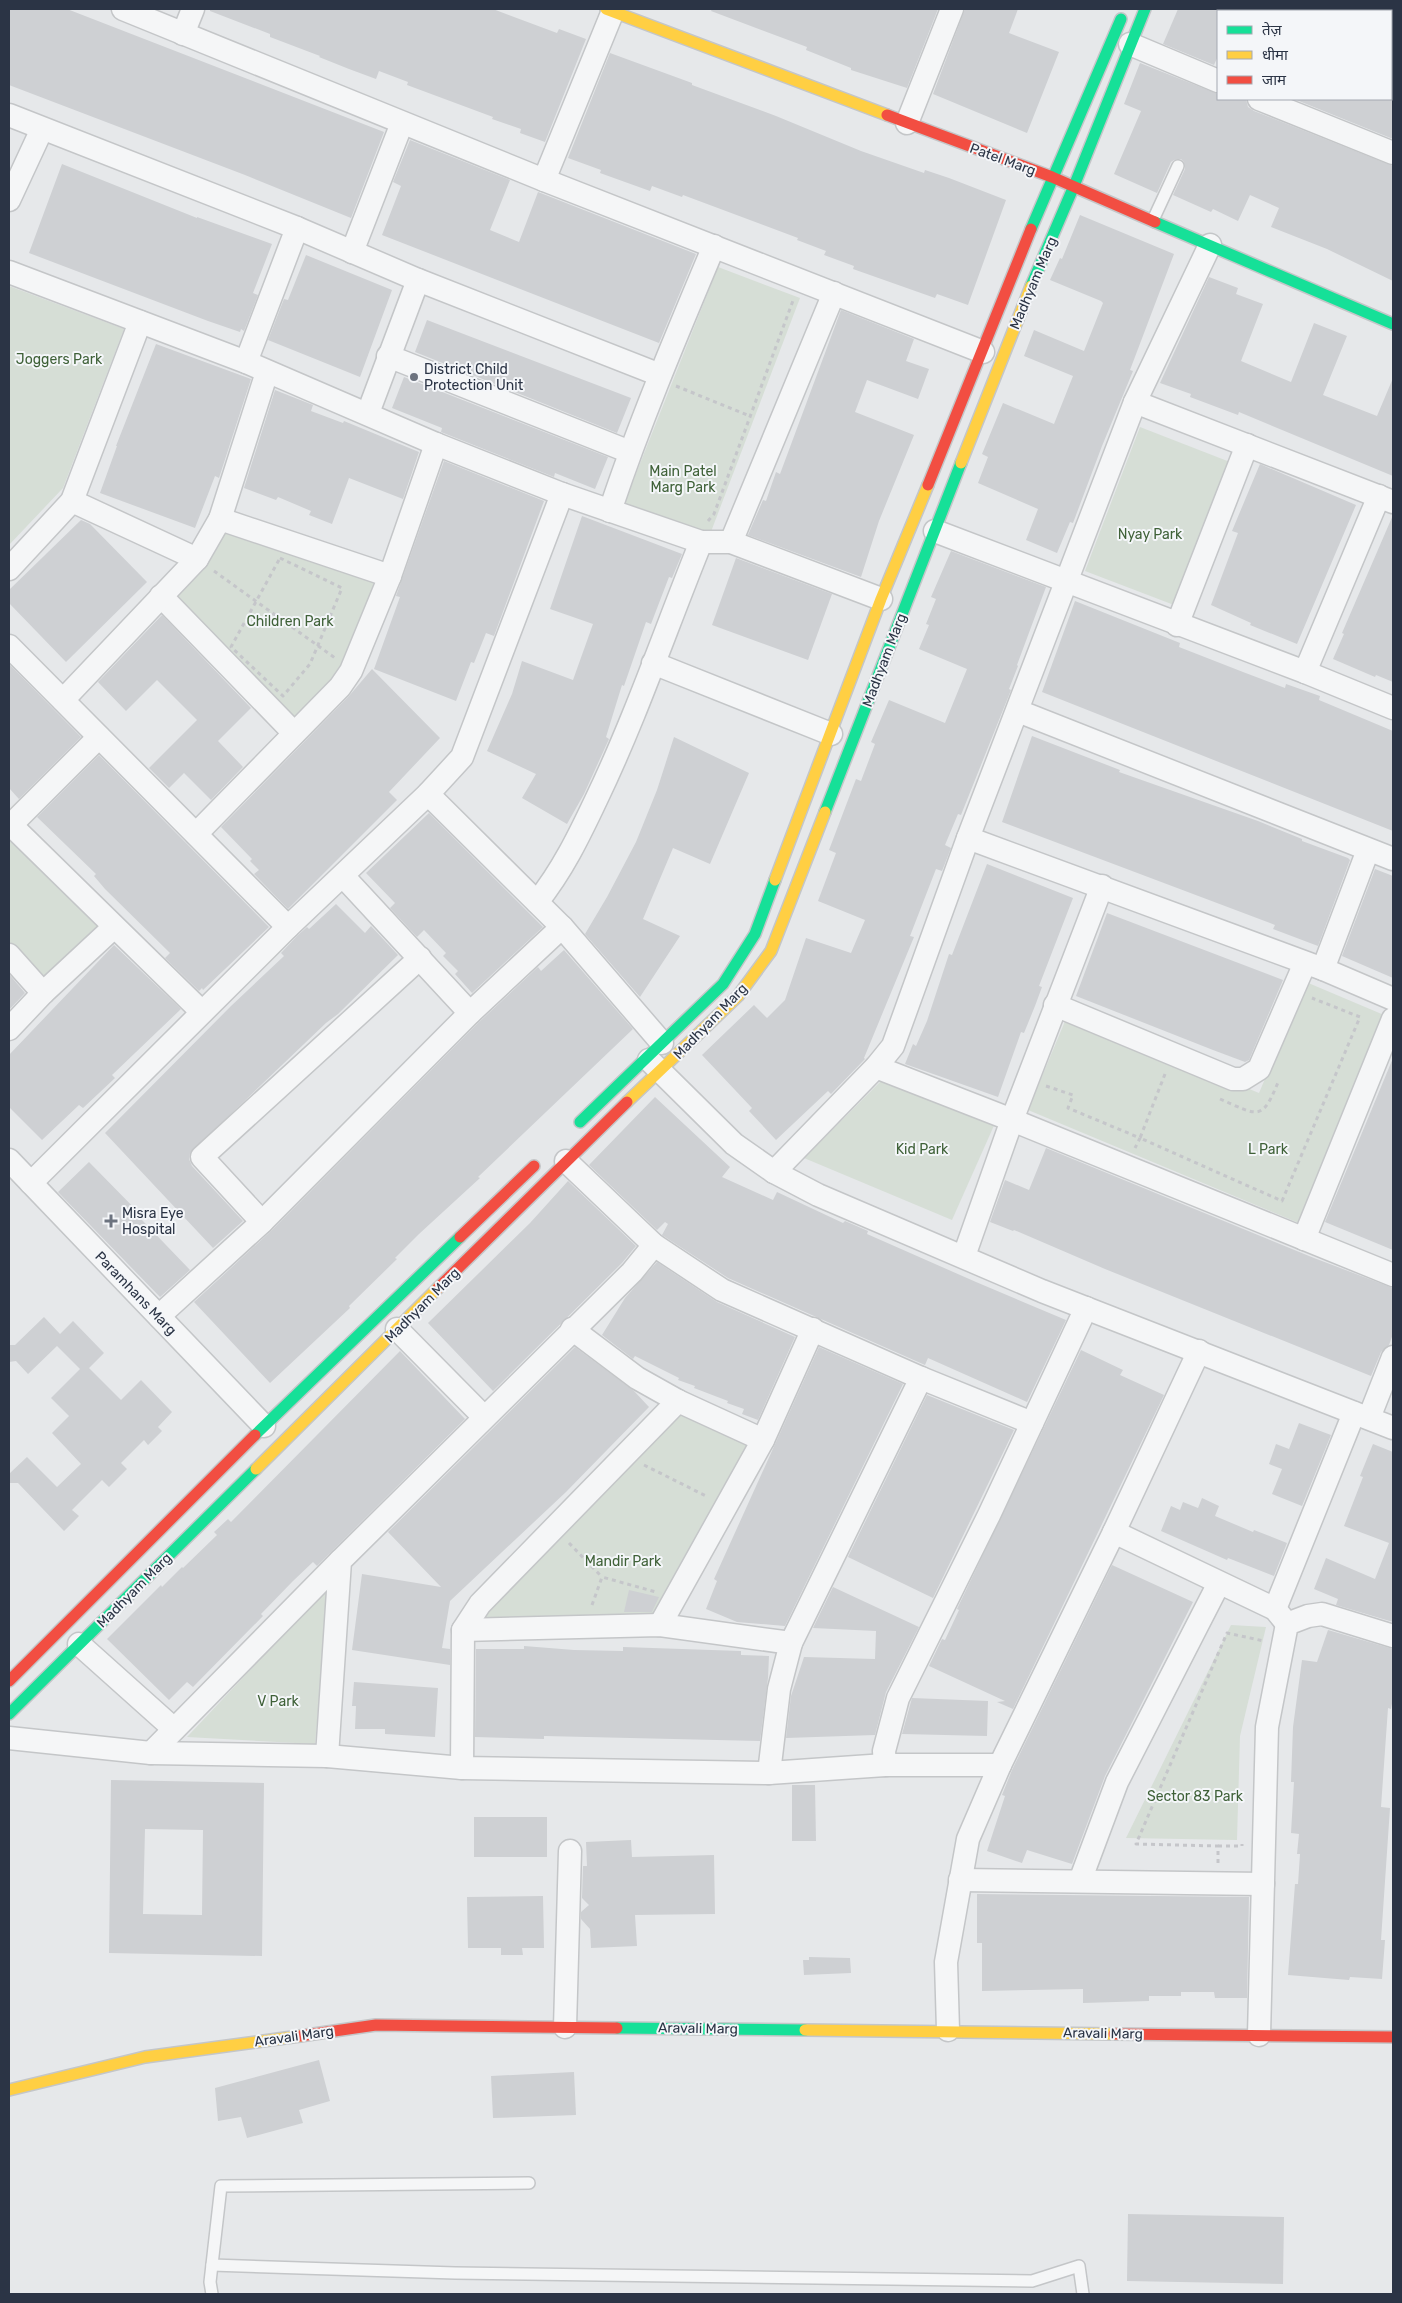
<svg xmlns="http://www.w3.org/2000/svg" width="1402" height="2303" font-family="Rubik,'Noto Sans Devanagari',sans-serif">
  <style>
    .green { fill: #d6ded6 }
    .building { fill: #ced0d3; fill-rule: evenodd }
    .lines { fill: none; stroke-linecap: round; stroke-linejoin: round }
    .lane-casing { stroke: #c4c6c8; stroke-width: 14 }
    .street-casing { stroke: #c4c6c8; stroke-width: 25 }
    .fast-casing { stroke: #c4c6c8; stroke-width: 14 }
    .slow-casing { stroke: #c4c6c8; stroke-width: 14 }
    .jam-casing { stroke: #c4c6c8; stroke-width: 14 }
    .path { stroke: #c5c6ca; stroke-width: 3; stroke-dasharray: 4 4; stroke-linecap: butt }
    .lane { stroke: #f5f6f7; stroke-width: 11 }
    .street { stroke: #f5f6f7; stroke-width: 22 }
    .fast { stroke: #16e098; stroke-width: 11 }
    .slow { stroke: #ffcf43; stroke-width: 11 }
    .jam { stroke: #f24e42; stroke-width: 11 }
    .poi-dot { fill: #6c737f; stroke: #f4f6f9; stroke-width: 2 }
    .labels { text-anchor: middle; stroke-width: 4; stroke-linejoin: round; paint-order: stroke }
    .street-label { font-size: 14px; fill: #2b3445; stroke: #f4f6f9 }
    .park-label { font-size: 14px; fill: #3f6138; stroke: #f4f6f9 }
    .poi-label { font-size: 14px; fill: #2b3445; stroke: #f4f6f9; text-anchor: start }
  </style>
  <rect width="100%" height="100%" fill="#e6e8ea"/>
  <g class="green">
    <polygon points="718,267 800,298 709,537 622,509"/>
    <polygon points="9,286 124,329 63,488 9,545"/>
    <polygon points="1140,427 1230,462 1174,605 1085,571"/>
    <polygon points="220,519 390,576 351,671 294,733 161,596"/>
    <polygon points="9,832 110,922 43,993 9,953"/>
    <polygon points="1306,982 1384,1015 1299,1223 1028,1110 1068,1014 1259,1093"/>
    <polygon points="885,1077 996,1121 952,1220 804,1158"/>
    <polygon points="678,1401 763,1440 660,1625 463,1630"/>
    <polygon points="329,1586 315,1744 187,1737"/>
    <polygon points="1231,1625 1266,1627 1240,1736 1237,1840 1126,1838"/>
  </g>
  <g class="building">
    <polygon points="9,9 67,9 384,132 351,218 245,175 9,85"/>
    <polygon points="210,9 493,9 557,33 559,29 586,39 545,142 520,133 521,129 492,119 493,117 407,85 408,82 379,71 376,79 349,69 319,57 320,56 270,37 270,34 210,11"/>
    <polygon points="712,9 938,9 907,88 851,70 851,68 806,50 807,47 711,11"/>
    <polygon points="965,9 1018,9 1009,33 1059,52 1027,133 933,94"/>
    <polygon points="1178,9 1218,9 1218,56 1214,65 1163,44"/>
    <polygon points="610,53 692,83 692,85 776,116 861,151 924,173 925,170 949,178 1006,200 968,305 937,294 935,298 853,269 854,266 824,255 826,251 797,240 798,238 683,195 682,197 652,186 650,191 600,173 601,170 568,158"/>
    <polygon points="1140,63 1218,94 1218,99 1246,99 1248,107 1254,111 1393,166 1393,281 1327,249 1271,227 1279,208 1250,195 1238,221 1213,209 1211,212 1173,195 1185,169 1184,162 1181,159 1174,160 1171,162 1157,193 1114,174 1141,111 1124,104"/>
    <polygon points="1294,99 1393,99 1393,139"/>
    <polygon points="410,140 510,180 490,230 519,242 538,192 696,254 659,343 382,235 401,186 393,182"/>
    <polygon points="62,164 197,218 197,217 272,244 253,293 258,295 244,331 241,329 240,332 208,321 29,253"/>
    <polygon points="1080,215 1174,254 1130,370 1133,371 1102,446 1073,523 1070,522 1057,553 1026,540 1038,509 978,483 988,457 982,454 1003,403 1054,424 1073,376 1024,356 1034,330 1084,351 1103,303 1101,301 1050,280 1060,258 1062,259"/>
    <polygon points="306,255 392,290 360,377 268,340 282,304 284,299 288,300"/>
    <polygon points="1209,277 1238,288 1236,294 1263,304 1241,361 1291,382 1314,323 1347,336 1323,395 1377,416 1393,378 1393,476 1239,412 1238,415 1190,397 1191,394 1160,383"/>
    <polygon points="841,310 914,339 906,361 929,369 918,399 867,380 855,412 914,435 879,521 861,577 748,535 763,500 766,501 776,472 780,474"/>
    <polygon points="427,320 631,398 617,433 415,352"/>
    <polygon points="156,344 251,379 219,478 215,476 195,528 100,493 117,446 116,446"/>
    <polygon points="404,377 608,457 595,489 555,473 554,477 441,432 442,428 392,408"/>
    <polygon points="275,390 313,405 311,411 343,423 344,421 419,452 403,499 349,478 332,524 309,515 311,511 278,497 276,500 244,488"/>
    <polygon points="444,461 544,501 494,636 486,633 474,663 471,662 456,701 374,669 400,597 396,596"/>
    <polygon points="1260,464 1356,505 1297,644 1250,625 1251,623 1211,605 1238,533 1232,531"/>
    <polygon points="1393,515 1393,682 1376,675 1375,677 1333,659 1344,634 1342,633"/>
    <polygon points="582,516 682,554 672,578 669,577 651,624 646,622 624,686 622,685 606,737 609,739 584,794 567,824 522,798 536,774 487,751 512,694 522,661 573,680 593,624 550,609"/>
    <polygon points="81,520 90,524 147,582 66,662 9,603 9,590"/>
    <polygon points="951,551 1046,587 1017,665 1018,666 1009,689 1011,690 961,815 958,814 945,845 951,848 944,866 942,871 936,869 910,936 914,937 864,1058 865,1059 831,1094 828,1091 776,1140 749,1111 752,1108 702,1055 754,1005 767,1018 785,1000 806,938 851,953 865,920 818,901 836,853 829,850 856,779 861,781 875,744 871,742 889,700 945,723 967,669 919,649 929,625 926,624 936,599 931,597"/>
    <polygon points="736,558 832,594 808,660 712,625"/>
    <polygon points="1075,601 1180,643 1179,647 1243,672 1285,688 1286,684 1320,696 1319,700 1393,731 1393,831 1042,692"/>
    <polygon points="162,615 251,708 218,741 243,767 211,800 184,773 169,788 149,768 197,720 157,680 126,711 98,682"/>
    <polygon points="9,664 81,737 19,799 9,788"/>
    <polygon points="372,669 440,738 389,792 397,800 288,909 254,874 259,870 250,861 252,859 221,827 349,696"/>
    <polygon points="1032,736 1120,770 1119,772 1258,821 1302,839 1302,841 1348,858 1350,860 1318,946 1273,929 1275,925 1002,822"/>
    <polygon points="674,737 749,773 710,864 673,848 643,919 680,936 640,997 585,934 607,897 636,842 657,790"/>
    <polygon points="99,755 269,927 203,990 202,988 199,991 165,958 170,953 105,889 94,876 96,874 37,817"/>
    <polygon points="429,813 543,927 472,993 455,974 458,971 443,956 446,953 424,930 417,937 390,908 395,903 366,873"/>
    <polygon points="987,864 1073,898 1039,986 1042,987 1035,1006 1024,1033 1021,1032 998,1097 905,1064 913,1044 916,1046 927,1021 949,954 952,955"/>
    <polygon points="1375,869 1393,876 1393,978 1342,956"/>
    <polygon points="336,904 365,933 371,926 398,955 338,1014 326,1023 190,1153 189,1159 192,1166 243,1221 213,1248 105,1133 231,1006 284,956 281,953 297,936 307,927 309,929"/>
    <polygon points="1107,913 1283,980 1249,1060 1245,1062 1213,1050 1076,996"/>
    <polygon points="114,945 181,1009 112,1075 115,1078 98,1094 83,1108 79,1105 42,1140 9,1107 9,1055"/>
    <polygon points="564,950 633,1029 478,1177 480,1178 419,1234 395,1258 397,1259 349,1306 350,1308 270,1383 194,1302 271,1231 476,1025 538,967 541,971"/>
    <polygon points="9,974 25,993 9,1010"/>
    <polygon points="1393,1058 1393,1250 1325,1222"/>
    <polygon points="655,1097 730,1167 722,1177 773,1200 777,1192 843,1223 845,1221 868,1231 867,1234 976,1282 1066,1320 1027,1402 928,1358 925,1365 728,1278 662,1235 668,1224 665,1222 657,1230 589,1165"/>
    <polygon points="1046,1148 1314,1258 1393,1288 1393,1334 1389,1345 1381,1352 1371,1376 1105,1269 1014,1230 1013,1231 990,1222 1005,1180 1029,1190"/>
    <polygon points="89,1162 143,1217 141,1219 190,1270 160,1297 58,1192"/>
    <polygon points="568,1181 636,1246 622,1263 493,1391 428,1323 530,1223"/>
    <polygon points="657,1262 717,1302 795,1337 758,1420 742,1414 744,1409 727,1403 728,1401 694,1388 695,1386 678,1380 679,1378 635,1356 633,1359 602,1335 625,1298"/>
    <polygon points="44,1317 60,1334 73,1321 104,1353 89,1368 121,1400 141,1380 172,1412 158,1427 162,1431 148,1445 144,1440 121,1463 127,1469 109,1487 102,1480 72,1510 79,1516 64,1531 18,1483 9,1483 9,1474 27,1457 57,1487 81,1464 52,1433 69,1416 51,1398 80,1369 57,1346 28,1374 16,1361 9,1362 9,1345 15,1345"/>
    <polygon points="575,1347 634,1391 649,1407 566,1492 450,1601 442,1648 450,1649 450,1665 352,1650 362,1574 441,1587 388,1532"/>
    <polygon points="819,1347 903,1384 785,1626 737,1622 706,1609 717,1581 714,1579"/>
    <polygon points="1081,1350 1123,1370 1120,1375 1164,1395 1013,1709 997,1702 1005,1701 929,1666 942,1639 945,1640 959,1610 957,1609"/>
    <polygon points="400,1351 465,1419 317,1566 313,1562 293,1581 261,1614 263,1616 193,1687 187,1682 169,1700 107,1639 161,1585 162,1587 182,1567 183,1568 217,1535 214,1532 228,1519 231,1522"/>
    <polygon points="927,1395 1014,1430 933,1598 848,1557"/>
    <polygon points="1299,1423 1331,1435 1302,1506 1272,1494 1282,1469 1269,1464 1276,1444 1289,1449"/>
    <polygon points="1373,1444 1393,1452 1393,1622 1336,1605 1338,1599 1314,1589 1326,1558 1375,1579 1389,1543 1344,1526 1363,1477 1360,1476"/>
    <polygon points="1202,1498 1219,1506 1215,1516 1253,1532 1254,1530 1287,1543 1274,1576 1228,1558 1227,1560 1161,1531 1171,1506 1180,1510 1183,1502 1198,1508"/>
    <polygon points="1112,1565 1193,1602 1105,1776 1072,1864 1027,1850 1022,1863 987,1851 1005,1796 1002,1795 1012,1770"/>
    <polygon points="833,1587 919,1627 886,1692 875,1735 786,1738 791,1696 804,1657 875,1659 876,1631 813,1628"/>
    <polygon points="629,1590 659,1597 652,1612 624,1612"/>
    <polygon points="1328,1630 1393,1649 1393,1698 1391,1709 1388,1708 1381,1807 1390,1808 1381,1940 1385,1940 1382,1979 1350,1977 1349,1980 1288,1975 1295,1884 1298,1884 1300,1854 1297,1854 1299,1834 1291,1833 1294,1782 1291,1782 1293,1727 1302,1660 1317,1662"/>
    <polygon points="524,1646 574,1650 623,1651 623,1647 741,1651 741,1655 769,1656 768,1678 760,1741 544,1736 544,1739 475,1737 476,1649 524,1649"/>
    <polygon points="354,1682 438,1688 435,1737 385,1734 385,1729 355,1729 356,1706 352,1706"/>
    <polygon points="912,1698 988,1701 987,1736 902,1734"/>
    <path d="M111,1780L264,1783L262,1956L109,1953ZM145,1829L203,1830L202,1915L143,1914Z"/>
    <polygon points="792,1785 815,1785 816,1841 792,1841"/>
    <rect x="474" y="1817" width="73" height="40"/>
    <polygon points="631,1840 632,1857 714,1855 715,1914 635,1915 637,1946 591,1948 590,1929 581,1919 581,1912 589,1905 582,1898 583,1866 587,1866 586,1842"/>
    <polygon points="977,1894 1249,1897 1247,1998 1215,1998 1214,1992 1181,1992 1181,1996 1149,1996 1149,2001 1083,2003 1083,1989 982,1991 982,1943 977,1943"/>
    <polygon points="543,1896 544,1948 522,1948 523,1955 501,1955 501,1948 468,1948 467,1897"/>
    <polygon points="809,1957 850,1958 851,1973 804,1975 803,1960 809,1960"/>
    <polygon points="319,2060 330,2101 299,2110 303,2123 247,2138 241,2117 218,2121 215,2088"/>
    <polygon points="574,2072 576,2115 493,2118 491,2076"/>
    <polygon points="1128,2214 1284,2217 1283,2284 1127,2281"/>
  </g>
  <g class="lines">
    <defs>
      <g id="lane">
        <polyline points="1153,220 1178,166"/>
        <polyline points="212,2265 455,2273 1032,2281 1079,2266 1083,2294"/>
        <polyline points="212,2294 210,2282 221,2186 529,2183"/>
      </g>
      <g id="street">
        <polyline points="123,9 544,180 983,352"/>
        <polyline points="1356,9 1361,11"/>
        <polyline points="1311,11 1312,9"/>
        <polyline points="1391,24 1393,25"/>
        <polyline points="183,34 193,9"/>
        <polyline points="1130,44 1218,81"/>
        <polyline points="1259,99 1393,153"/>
        <polyline points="9,115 297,228 418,280 660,375"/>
        <polyline points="907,123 952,9"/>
        <polyline points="544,180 613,11"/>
        <polyline points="9,200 42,129"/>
        <polyline points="352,252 402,123"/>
        <polyline points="9,272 246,362 436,444 562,494 701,542 731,542 881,599"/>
        <polyline points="388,356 630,452"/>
        <polyline points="246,362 297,228"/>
        <polyline points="1135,402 1393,502"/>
        <polyline points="368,413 418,280"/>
        <polyline points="72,501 197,559"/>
        <path d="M610,511C640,421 677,334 714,246"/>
        <polyline points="220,519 390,576"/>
        <polyline points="935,531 1305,672 1393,708"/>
        <polyline points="731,542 834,293"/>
        <polyline points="9,569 72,501 140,322"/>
        <polyline points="161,596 294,733"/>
        <polyline points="1177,625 1247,445"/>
        <polyline points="9,646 288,927"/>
        <polyline points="653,663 831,734"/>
        <polyline points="1305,672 1379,496"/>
        <polyline points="63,700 197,559 220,519 267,372"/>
        <polyline points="1018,711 1393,859"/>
        <polyline points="428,794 562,927 662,1043"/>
        <polyline points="11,825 99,737"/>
        <polyline points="9,827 11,825 202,1012"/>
        <polyline points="196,834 340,687 351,671 390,576 436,444"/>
        <polyline points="968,838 1323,969 1393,999"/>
        <polyline points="343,876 470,1013"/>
        <path d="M537,902C562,871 579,836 596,800C636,717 666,628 701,542"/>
        <polyline points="9,955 43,993"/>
        <polyline points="1323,969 1368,850"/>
        <polyline points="1055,1005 1233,1079 1243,1079 1259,1069 1305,963"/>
        <polyline points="9,1029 43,993 114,927"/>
        <polyline points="649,1060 734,1144 774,1172 818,1195 1042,1291 1393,1428"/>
        <polyline points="876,1067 1012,1120 1393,1275"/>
        <polyline points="9,1160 264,1426"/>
        <polyline points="566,1161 654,1245 722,1290 921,1378 1032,1423"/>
        <polyline points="774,1172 876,1067 893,1046 968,838 1135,402 1210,245"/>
        <polyline points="31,1183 288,927 428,794 462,757 562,494"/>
        <polyline points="262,1222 202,1157 420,958"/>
        <polyline points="1304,1239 1393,1019"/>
        <polyline points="964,1256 1012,1120 1102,886"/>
        <polyline points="159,1316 262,1222 470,1013 562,927"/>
        <polyline points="397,1329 484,1417"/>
        <polyline points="572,1329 637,1378 678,1401 763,1440"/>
        <polyline points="1369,1418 1393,1357"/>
        <polyline points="1114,1532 1275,1609 1284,1620"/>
        <polyline points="1275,1609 1354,1413"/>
        <polyline points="660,1625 763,1440 813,1329"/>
        <polyline points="463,1630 660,1625 791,1643"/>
        <polyline points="79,1644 174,1729"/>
        <polyline points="9,1738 151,1753 327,1756 462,1768 769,1773 885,1765 1000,1765"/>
        <polyline points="151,1753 340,1561"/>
        <polyline points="327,1756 340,1561 632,1272 654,1245"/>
        <polyline points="885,1765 884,1751 898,1698 989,1515 1086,1308"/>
        <polyline points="462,1768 463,1630 480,1604 678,1401"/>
        <polyline points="769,1773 779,1689 791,1643 921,1378"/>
        <polyline points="960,1880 1263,1884"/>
        <polyline points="1080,1881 1117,1782 1219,1583"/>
        <polyline points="565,2027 570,1851"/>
        <polyline points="948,2030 946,1962 968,1839 1000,1765 1114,1532 1199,1351"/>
        <polyline points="1259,2035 1267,1727 1287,1624 1308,1616 1322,1614 1393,1636"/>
      </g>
      <g id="fast">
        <polyline points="1155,222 1393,324"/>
        <polyline points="1031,229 1121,19"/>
        <polyline points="1031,286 1074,186 1145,9"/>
        <polyline points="825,812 961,463"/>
        <polyline points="580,1122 723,984 755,934 775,880"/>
        <polyline points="255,1435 460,1237"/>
        <polyline points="9,1714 256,1469"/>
        <polyline points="617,2028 805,2030"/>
      </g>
      <g id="slow">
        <polyline points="606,9 887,115"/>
        <polyline points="961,463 1031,286"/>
        <polyline points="775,880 881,599 928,485"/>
        <polyline points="627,1102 738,996 771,951 825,812"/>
        <polyline points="256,1469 438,1288"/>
        <polyline points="805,2030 1114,2034"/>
        <polyline points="9,2090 145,2057 300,2036"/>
      </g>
      <g id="jam">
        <polyline points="887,115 1052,177 1155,222"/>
        <polyline points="928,485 1031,229"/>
        <polyline points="460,1237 534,1166"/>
        <polyline points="438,1288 627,1102"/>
        <polyline points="9,1681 255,1435"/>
        <polyline points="1114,2034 1393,2037"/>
        <polyline points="300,2036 376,2025 617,2028"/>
      </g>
    </defs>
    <use href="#lane" class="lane-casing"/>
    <use href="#street" class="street-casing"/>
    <use href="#fast" class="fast-casing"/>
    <use href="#slow" class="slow-casing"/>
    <use href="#jam" class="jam-casing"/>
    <g class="path">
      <polyline points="676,386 750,416"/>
      <polyline points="708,521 714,514 794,298"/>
      <polygon points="280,558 342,588 310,664 283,696 231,647"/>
      <polyline points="214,571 335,658"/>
      <polyline points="1165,1074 1140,1138 1282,1201 1360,1017 1312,998"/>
      <polyline points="1046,1086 1073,1095 1068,1108 1140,1138 1135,1148"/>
      <path d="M1220,1099C1259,1116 1262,1122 1279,1080"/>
      <polyline points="644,1465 708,1497"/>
      <polyline points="569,1543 602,1577"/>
      <polyline points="592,1605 602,1577 656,1592"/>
      <polyline points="1218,1846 1242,1846 1242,1844"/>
      <polyline points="1218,1863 1218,1846 1136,1844 1227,1633 1264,1641"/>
    </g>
    <use href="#lane" class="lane"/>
    <use href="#street" class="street"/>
    <use href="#fast" class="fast"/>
    <use href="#slow" class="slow"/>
    <use href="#jam" class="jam"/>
  </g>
  <g class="poi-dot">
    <circle cx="414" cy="377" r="5"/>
    <path d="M108.5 1213.5h5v5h5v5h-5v5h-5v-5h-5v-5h5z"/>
  </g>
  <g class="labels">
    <g class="street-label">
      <text transform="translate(1003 159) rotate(20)" y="5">Patel Marg</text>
      <text transform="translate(1033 283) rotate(-67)" y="5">Madhyam Marg</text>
      <text transform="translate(884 660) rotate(-69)" y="5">Madhyam Marg</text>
      <text transform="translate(710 1021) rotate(-46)" y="5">Madhyam Marg</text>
      <text transform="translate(136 1293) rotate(46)" y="5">Paramhans Marg</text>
      <text transform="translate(422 1305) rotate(-45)" y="5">Madhyam Marg</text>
      <text transform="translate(134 1590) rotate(-45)" y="5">Madhyam Marg</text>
      <text transform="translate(698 2028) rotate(1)" y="5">Aravali Marg</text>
      <text transform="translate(1103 2033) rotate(1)" y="5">Aravali Marg</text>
      <text transform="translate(294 2036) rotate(-8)" y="5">Aravali Marg</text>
    </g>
    <g class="park-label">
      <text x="59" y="364">Joggers Park</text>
      <text x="683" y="476">Main Patel<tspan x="683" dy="16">Marg Park</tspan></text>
      <text x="1150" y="539">Nyay Park</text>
      <text x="290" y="626">Children Park</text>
      <text x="922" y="1154">Kid Park</text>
      <text x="1268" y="1154">L Park</text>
      <text x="623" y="1566">Mandir Park</text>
      <text x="278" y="1706">V Park</text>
      <text x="1195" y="1801">Sector 83 Park</text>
    </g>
    <g class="poi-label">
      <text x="424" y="374">District Child<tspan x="424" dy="16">Protection Unit</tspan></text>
      <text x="122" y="1218">Misra Eye<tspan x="122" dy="16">Hospital</tspan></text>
    </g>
  </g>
  <rect width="1402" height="2303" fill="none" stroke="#2b3445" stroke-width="20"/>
  <rect x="1217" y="10" width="175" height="90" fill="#f4f6f9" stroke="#a4a8b1"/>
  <rect x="1227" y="26" width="25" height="8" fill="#16e098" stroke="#a4a8b1"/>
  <text x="1262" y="35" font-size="15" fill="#2b3445">तेज़</text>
  <rect x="1227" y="51" width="25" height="8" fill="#ffcf43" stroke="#a4a8b1"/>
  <text x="1262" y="60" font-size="15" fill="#2b3445">धीमा</text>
  <rect x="1227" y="76" width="25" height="8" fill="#f24e42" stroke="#a4a8b1"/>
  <text x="1262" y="85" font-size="15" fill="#2b3445">जाम</text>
</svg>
